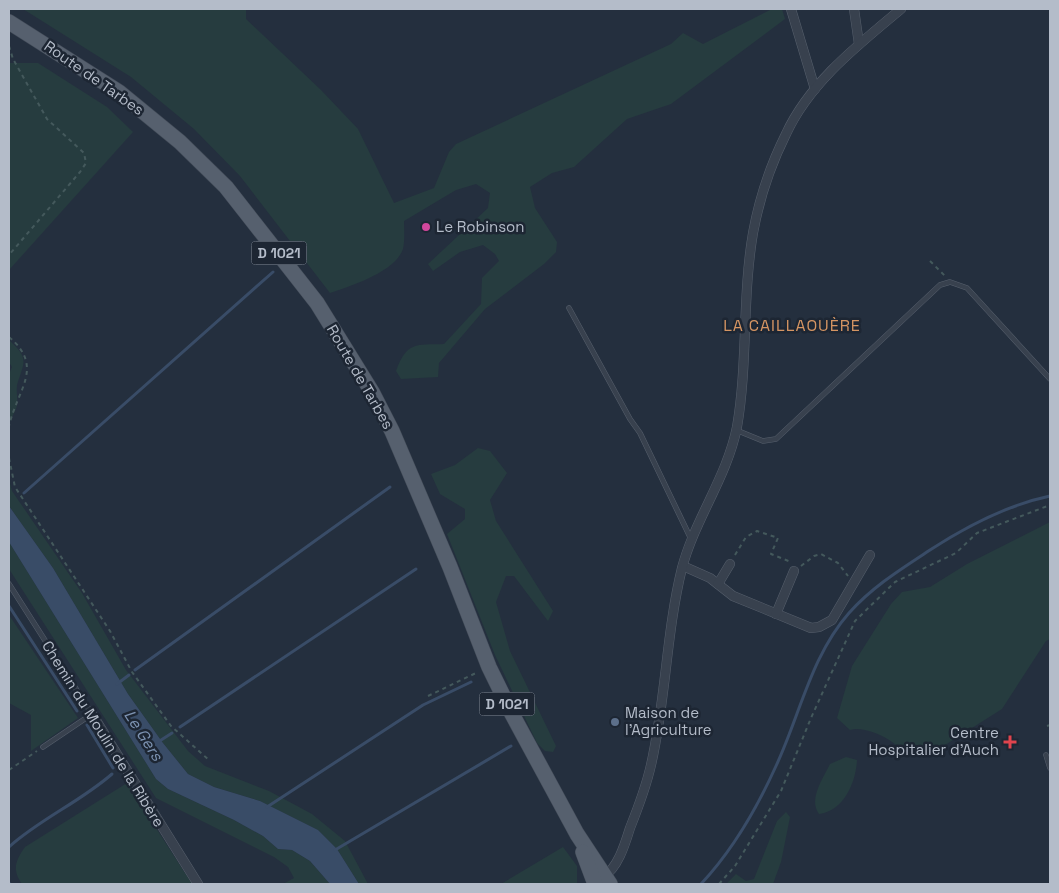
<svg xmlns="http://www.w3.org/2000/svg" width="1059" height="893" font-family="'Space Grotesk',sans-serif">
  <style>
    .green { fill: #263c3f }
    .water { fill: #394c67 }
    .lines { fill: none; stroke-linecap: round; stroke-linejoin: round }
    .stream { stroke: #394c67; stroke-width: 3 }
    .lane-casing { stroke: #565f6c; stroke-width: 5.5 }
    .street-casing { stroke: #565f6c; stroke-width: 10 }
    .primary-casing { stroke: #414a57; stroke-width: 16 }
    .path { stroke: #44595c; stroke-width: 2; stroke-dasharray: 4 4; stroke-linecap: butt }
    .lane { stroke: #38414e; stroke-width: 4.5 }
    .street { stroke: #38414e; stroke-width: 9 }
    .primary { stroke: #56606e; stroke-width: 15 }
    .hotel-dot { fill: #d1479c; stroke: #1d2633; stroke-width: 2 }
    .service-dot { fill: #5c6f8a; stroke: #1d2633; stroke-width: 2 }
    .health-dot { fill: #e0444e; stroke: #1d2633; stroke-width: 2 }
    .labels { text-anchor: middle; stroke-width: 5; stroke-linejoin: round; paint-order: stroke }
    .shield { fill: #1d2633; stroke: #878f9c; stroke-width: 1 }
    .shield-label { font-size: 14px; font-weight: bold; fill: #b4bcc9 }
    .street-label { font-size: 15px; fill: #b4bcc9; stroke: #1d2633 }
    .poi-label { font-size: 15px; fill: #b4bcc9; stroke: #1d2633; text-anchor: start }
    .neighbourhood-label { font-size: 16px; letter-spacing: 1px; fill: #d59563; stroke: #1d2633 }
    .water-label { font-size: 16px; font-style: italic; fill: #7c92b1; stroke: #1d2633 }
  </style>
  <rect width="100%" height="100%" fill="#242f3e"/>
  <g class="green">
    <path d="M23,9H246V19L321,90L358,129L394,203L434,188L449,152L456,144L671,44L683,33L703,44L772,9H782L785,19L671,104L627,119L574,167L552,173L530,187L535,208L557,242L556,252L544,264L485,309L439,363L438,377L401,379L396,371C407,341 416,345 444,344L481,304L482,278L499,261L495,254L483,245L460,252L433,271L428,264L488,208L490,193L476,184L456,190L404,221C404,230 405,240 403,249C395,272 351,286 330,293L240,176L194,129L131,77Z"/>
    <polygon points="9,63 38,63 107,107 133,132 9,270"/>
    <path d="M9,340C30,359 24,362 17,385C16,392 18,399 17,405C16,411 11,418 9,424V374L12,367L9,362Z"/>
    <polygon points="478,448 490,451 507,473 490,500 496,521 553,611 548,621 514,576 506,576 496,602 510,651 556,746 553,752 545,751 537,743 495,655 447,534 465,519 465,509 440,494 431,474 455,465"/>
    <polygon points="9,480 12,491 82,593 126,670 188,751 205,766 269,791 312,814 345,841 368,884 359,884 337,849 318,830 260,801 214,787 188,774 163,743 128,694 53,568 9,506"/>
    <path d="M1050,522V639L1046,641L1002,709L926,757H907C902,752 898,746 892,742C883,735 861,726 850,730L837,718L852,666L891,604L902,592L930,587L967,564Z"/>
    <polygon points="9,542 156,779 168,789 234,820 263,836 278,849 292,850 310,861 330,884 283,884 294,878 288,867 274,857 156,798 9,569"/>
    <polygon points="9,615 78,718 31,751 31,715 9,703"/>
    <path d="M846,757L857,760C856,782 844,811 819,814C808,799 823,779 830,764Z"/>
    <path d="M127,783L192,884H22C12,870 15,861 25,847Z"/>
    <polygon points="786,812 790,817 781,862 773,884 726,884 736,874 746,881 754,879 777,821"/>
    <polygon points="563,847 577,866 577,884 501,884"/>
  </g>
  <polygon class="water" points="9,506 53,568 128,694 163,743 188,774 214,787 260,801 318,830 337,849 359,884 330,884 310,861 292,850 278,849 263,836 234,820 168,789 156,779 9,542"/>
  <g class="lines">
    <g class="stream">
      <polyline points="24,493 273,272"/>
      <polyline points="9,606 77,711"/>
      <polyline points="135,670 390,487"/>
      <polyline points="117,684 129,675"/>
      <polyline points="87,725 113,768"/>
      <polyline points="180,727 416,569"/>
      <polyline points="158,742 172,733"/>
      <polyline points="267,807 423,705 471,682"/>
      <path d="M9,847C40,819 80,802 112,774"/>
      <polyline points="335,850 511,746"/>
      <polyline points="9,883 10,884"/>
      <path d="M701,884C733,850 757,808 776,766C800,715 811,656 849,613C872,587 901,569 930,550C967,526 1007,505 1050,496"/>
    </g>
    <defs>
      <g id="lane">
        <polyline points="569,308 630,419 640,433 691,539"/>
        <polyline points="736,430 763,441 776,439 940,285 950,282 967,288 1050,379"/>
        <polyline points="9,584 92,714 43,747"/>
        <polyline points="1046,755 1050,768"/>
      </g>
      <g id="street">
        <polyline points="791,9 815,89"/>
        <polyline points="854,9 859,44"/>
        <polyline points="683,566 710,578 733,596 811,628 819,627 832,620 870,555"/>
        <polyline points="718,584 730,564"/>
        <polyline points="776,614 794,571"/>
        <polyline points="92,714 198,884"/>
        <path d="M603,877C618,868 625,844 630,828C638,808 646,787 651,765C666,700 666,633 682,568C695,519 727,477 737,427C748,363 742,297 753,233C759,200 771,164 786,134C810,82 858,45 901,9"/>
      </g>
      <g id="primary">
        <polyline points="9,22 119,92 180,142 226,187 317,303 372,392 392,431 450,567 489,667 512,714 577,834 610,884"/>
        <polyline points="583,852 595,884"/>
      </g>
    </defs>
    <use href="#lane" class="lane-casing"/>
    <use href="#street" class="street-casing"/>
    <use href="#primary" class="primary-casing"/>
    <g class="path">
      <polyline points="9,46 13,59 47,119 84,153 86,163 80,172 9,255"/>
      <polyline points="930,261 945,276"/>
      <path d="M9,337C45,367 17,390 9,426"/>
      <polyline points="9,458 15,487 110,631 132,672 171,726 210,761"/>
      <polyline points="735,555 746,537 757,531 778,538 771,554 791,562"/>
      <polyline points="801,566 814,556 821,554 838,563 848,576"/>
      <polyline points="428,696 478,672"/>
      <polyline points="1047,726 1050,725"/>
      <polyline points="9,770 37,751"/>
      <polyline points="719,884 735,866 781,791 811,718 855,621 895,582 956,553 977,533 1050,505"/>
    </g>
    <use href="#lane" class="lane"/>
    <use href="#street" class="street"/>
    <use href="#primary" class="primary"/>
  </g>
  <circle class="hotel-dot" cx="426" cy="227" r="5"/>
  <circle class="service-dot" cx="615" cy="722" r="5"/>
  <path class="health-dot" d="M1007.5 734.5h5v5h5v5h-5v5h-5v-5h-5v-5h5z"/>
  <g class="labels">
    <g class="shield">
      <rect x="251.5" y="241.5" width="55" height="23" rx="4"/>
      <rect x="479.5" y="692.5" width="55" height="23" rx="4"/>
    </g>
    <g class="shield-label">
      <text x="279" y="258">D 1021</text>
      <text x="507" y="709">D 1021</text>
    </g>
    <g class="street-label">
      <text transform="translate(94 78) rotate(35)" y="5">Route de Tarbes</text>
      <text transform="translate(360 377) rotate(60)" y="5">Route de Tarbes</text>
      <text transform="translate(103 734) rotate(58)" y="5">Chemin du Moulin de la Ribère</text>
    </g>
    <g class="poi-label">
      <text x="436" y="232">Le Robinson</text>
      <text x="625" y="718">Maison de<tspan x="625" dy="17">l'Agriculture</tspan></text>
      <text x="999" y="738" text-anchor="end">Centre<tspan x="999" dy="17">Hospitalier d'Auch</tspan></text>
    </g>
    <g class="neighbourhood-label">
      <text x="792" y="331">LA CAILLAOUÈRE</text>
    </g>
    <g class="water-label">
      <text transform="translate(144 735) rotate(57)" y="6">Le Gers</text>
    </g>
  </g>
  <rect width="1059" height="893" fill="none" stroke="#b4bcc9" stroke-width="20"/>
</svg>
